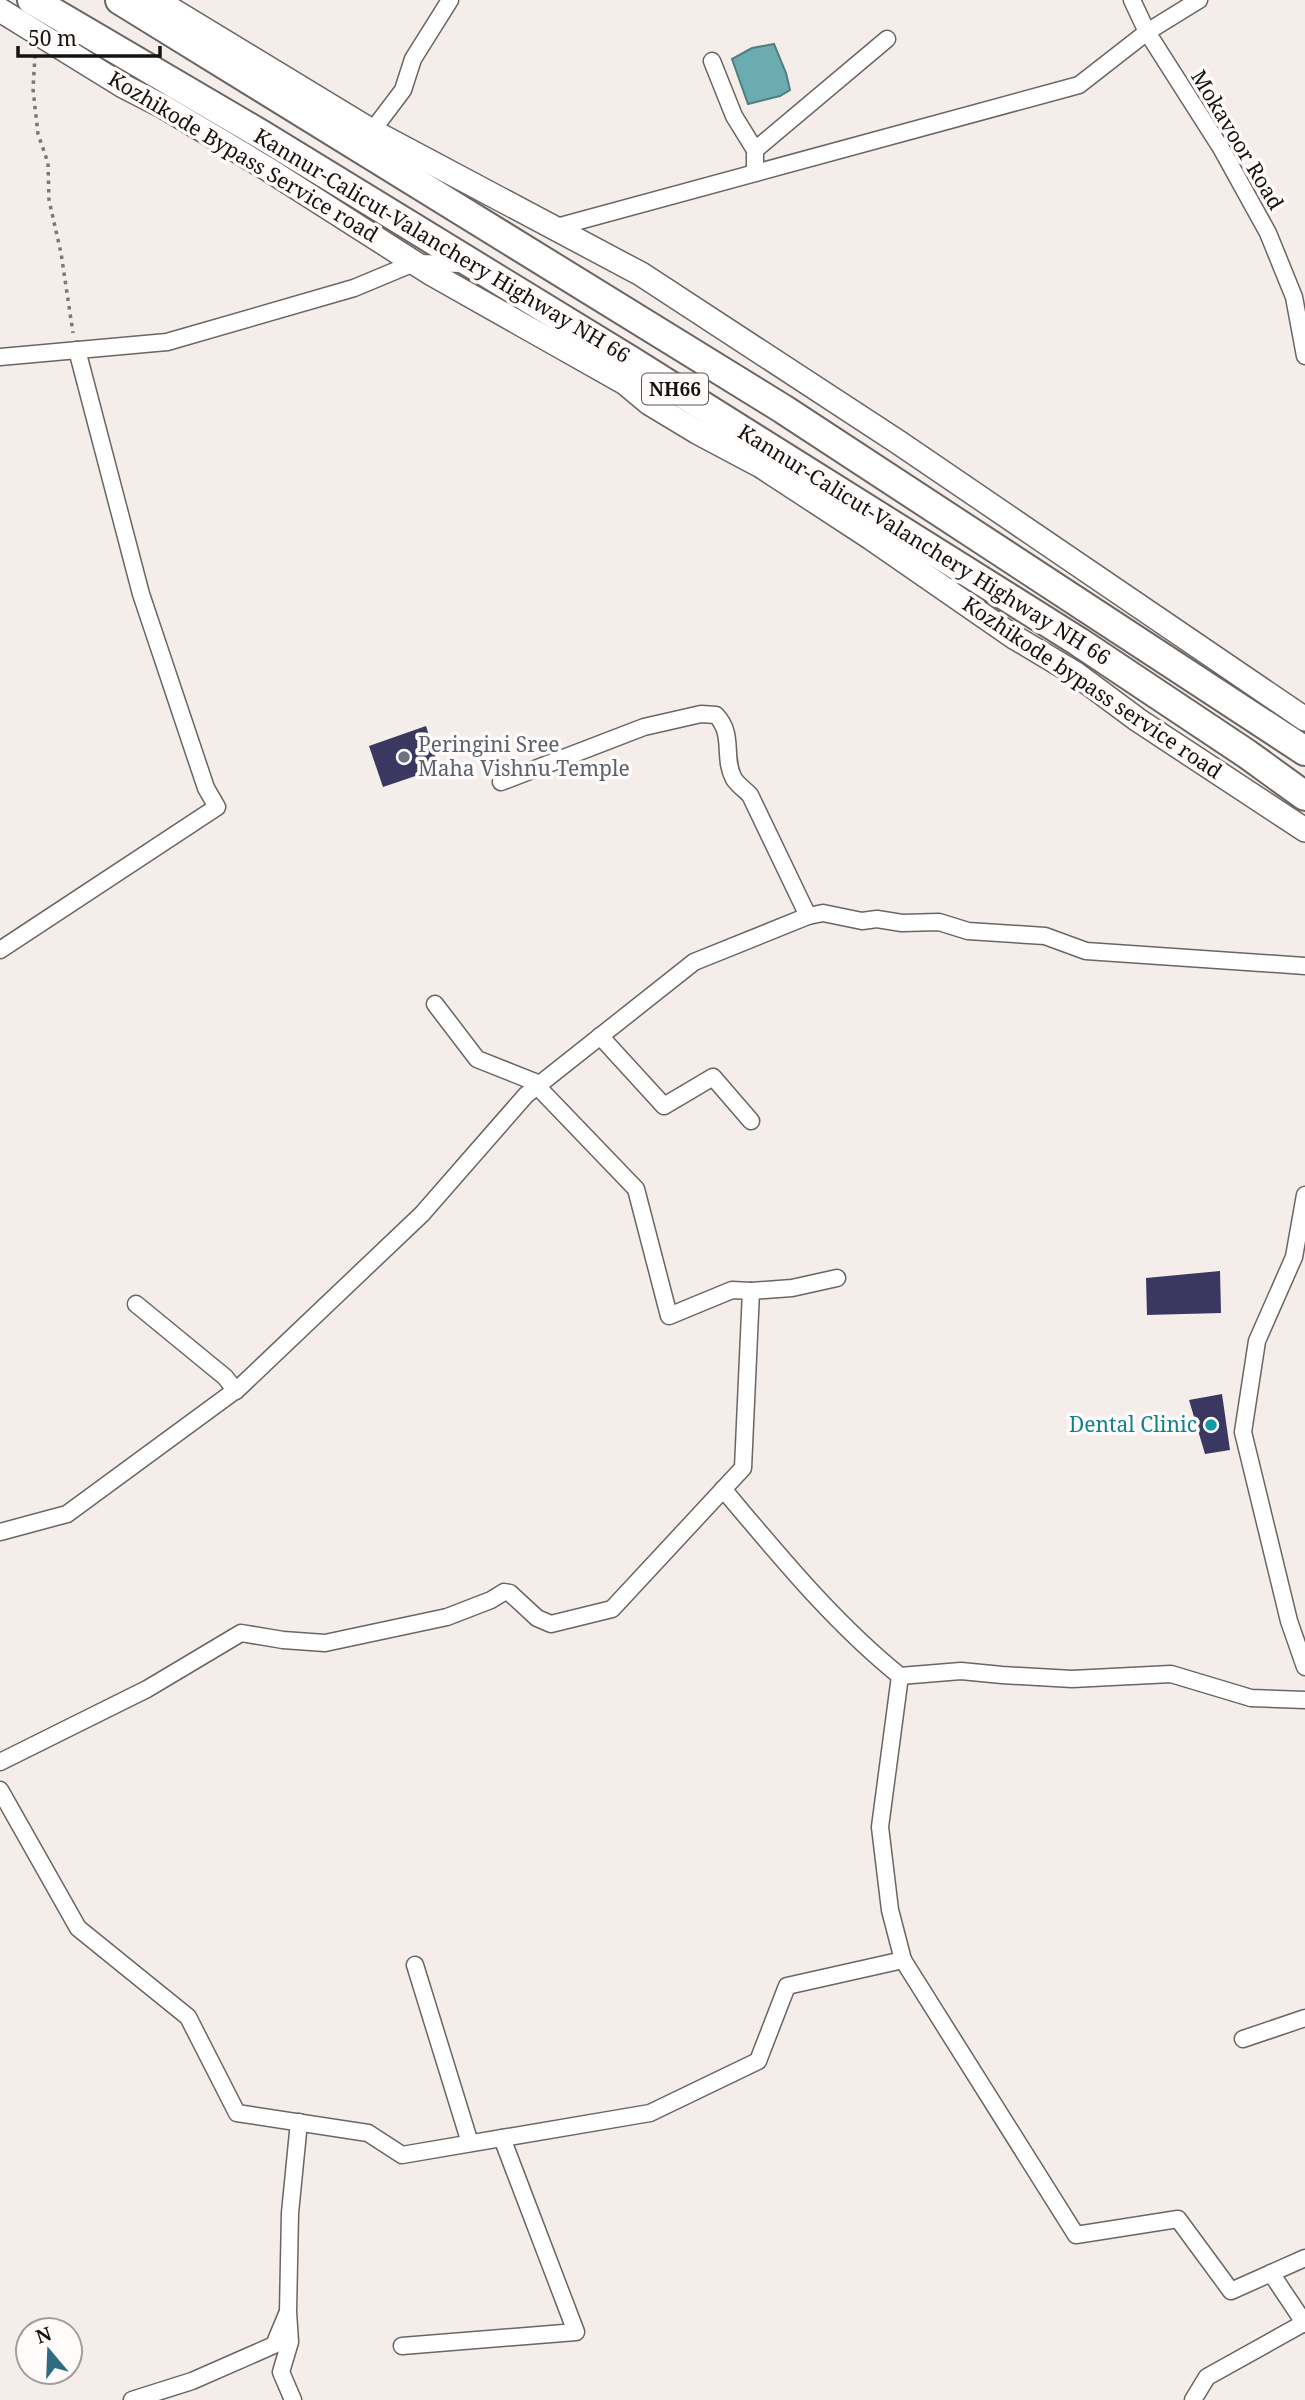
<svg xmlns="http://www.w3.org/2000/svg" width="1305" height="2400" font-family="'Noto Serif',serif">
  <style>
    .water { fill: #6bacb0; stroke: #517e81; stroke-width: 2 }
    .building { fill: #3a3860 }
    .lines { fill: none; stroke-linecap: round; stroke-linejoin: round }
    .street-casing { stroke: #6c6562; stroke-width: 19 }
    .secondary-casing { stroke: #6c6562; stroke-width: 26 }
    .highway-casing { stroke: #6c6562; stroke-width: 32 }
    .path { stroke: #7c7775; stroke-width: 3.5; stroke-dasharray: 3.5 5; stroke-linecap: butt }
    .street { stroke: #fff; stroke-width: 16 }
    .secondary { stroke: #fff; stroke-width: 23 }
    .highway { stroke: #fff; stroke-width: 28 }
    .worship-dot { fill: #6b7280; stroke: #fefbfa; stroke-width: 2.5 }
    .culture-dot { fill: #0f9aa8; stroke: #fefbfa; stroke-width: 2.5 }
    .labels { text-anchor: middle; stroke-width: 7; stroke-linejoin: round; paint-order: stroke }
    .shield { fill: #fefbfa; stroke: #5b5958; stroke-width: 2 }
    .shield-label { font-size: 19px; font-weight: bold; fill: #151312 }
    .street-label { font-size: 21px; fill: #151312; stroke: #fefbfa }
    .worship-label { font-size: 21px; fill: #5b616d; stroke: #fefbfa; text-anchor: start }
    .culture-label { font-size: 21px; fill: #0d838f; stroke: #fefbfa; text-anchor: end }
  </style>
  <rect width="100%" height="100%" fill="#f5ede9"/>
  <polygon class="water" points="774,44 786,73 790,90 780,96 748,104 732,59 752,48"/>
  <g class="building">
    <polygon points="426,726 439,768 383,787 369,746"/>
    <polygon points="1220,1271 1221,1313 1147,1315 1146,1278"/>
    <polygon points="1222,1394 1230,1450 1205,1454 1189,1400"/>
  </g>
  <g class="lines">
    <defs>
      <g id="street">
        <polyline points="1199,0 1147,32 1221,148 1268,233 1294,297 1305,356"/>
        <polyline points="712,61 734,116 755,150"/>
        <polyline points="372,131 403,90 413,59 450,0"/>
        <polyline points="755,173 755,150 887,39"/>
        <polyline points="553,228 1079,85 1147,32 1132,0"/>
        <polyline points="0,357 167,342 354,288 414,263 465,264"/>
        <path d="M501,782L644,727L701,714L716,715C735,735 722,757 734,779C738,785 745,790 750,795L808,916"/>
        <polyline points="0,950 217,807 206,788 141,594 77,350"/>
        <polyline points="435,1004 477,1059 540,1084"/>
        <polyline points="600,1036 664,1106 713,1077 751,1121"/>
        <polyline points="1305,1195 1294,1257 1257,1341 1243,1432 1289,1621 1305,1667"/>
        <polyline points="751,1291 792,1288 837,1278"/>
        <polyline points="136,1304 225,1377 236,1391"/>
        <path d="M723,1489C778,1554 833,1622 900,1676L961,1671L1002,1675L1072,1679L1171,1674L1251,1698L1305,1700"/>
        <polyline points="0,1532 67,1514 240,1387 422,1214 526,1095 694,962 808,916 823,913 862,921 877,919 902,923 939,922 968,931 1045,936 1086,951 1305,966"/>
        <polyline points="900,1676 880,1827 890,1910 903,1960"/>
        <polyline points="0,1762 147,1689 241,1633 283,1640 325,1643 447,1617 491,1600 504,1592 510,1593 537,1618 551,1624 612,1609 743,1468 751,1291 732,1290 669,1316 636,1189 537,1086"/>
        <polyline points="0,1790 78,1928 188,2017 237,2113 368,2133 402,2155 650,2113 758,2061 787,1986 903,1960 1076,2235 1178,2219 1231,2291 1305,2258"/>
        <polyline points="415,1965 470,2143"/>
        <polyline points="1243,2039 1305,2018"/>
        <polyline points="1271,2273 1305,2324"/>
        <polyline points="402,2346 576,2332 502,2138"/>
        <polyline points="132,2400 192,2381 274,2345 287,2314"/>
        <polyline points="293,2400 281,2372 290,2342 288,2312 290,2213 299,2122"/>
        <polyline points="1193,2400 1207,2377 1304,2323"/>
      </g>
      <g id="secondary">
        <polyline points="156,0 372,131 641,274 898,442 1305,719"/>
        <polyline points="0,10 123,86 164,107 266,168 432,274 625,383 649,403 697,432 761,466 871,538 1014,637 1076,674 1138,720 1305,830"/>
      </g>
      <g id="highway">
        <polyline points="32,0 262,135 631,361 1079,642 1247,754 1305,796"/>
        <polyline points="120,0 783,409 1305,751"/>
      </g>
    </defs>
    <use href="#street" class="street-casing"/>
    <use href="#secondary" class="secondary-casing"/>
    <use href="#highway" class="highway-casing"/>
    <polyline class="path" points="35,55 33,89 38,134 48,163 49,200 61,253 73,333"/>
    <use href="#street" class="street"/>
    <use href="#secondary" class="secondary"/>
    <use href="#highway" class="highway"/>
  </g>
  <circle class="worship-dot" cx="404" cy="757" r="7"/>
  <circle class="culture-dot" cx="1211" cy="1425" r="7"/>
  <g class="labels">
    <rect class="shield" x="642" y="373.5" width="66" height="31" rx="5"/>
    <g class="shield-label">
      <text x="675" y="396">NH66</text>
    </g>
    <g class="street-label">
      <text transform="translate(1237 140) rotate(59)" y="7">Mokavoor Road</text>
      <text transform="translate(243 157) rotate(31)" y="7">Kozhikode Bypass Service road</text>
      <text transform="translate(442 246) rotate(31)" y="7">Kannur-Calicut-Valanchery Highway NH 66</text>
      <text transform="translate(924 545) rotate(32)" y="7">Kannur-Calicut-Valanchery Highway NH 66</text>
      <text transform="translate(1092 688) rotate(34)" y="7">Kozhikode bypass service road</text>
    </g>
    <g class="worship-label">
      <text x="418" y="752">Peringini Sree<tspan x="418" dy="24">Maha Vishnu Temple</tspan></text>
    </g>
    <g class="culture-label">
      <text x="1197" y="1432">Dental Clinic</text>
    </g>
  </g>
  <g transform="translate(49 2351) rotate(341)"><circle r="33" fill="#fefbfa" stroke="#a19e9d" stroke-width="2"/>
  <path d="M0-5L12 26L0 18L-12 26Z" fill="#2e6c82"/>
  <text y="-10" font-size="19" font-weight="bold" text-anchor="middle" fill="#151312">N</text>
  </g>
  <path d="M18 46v10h142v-10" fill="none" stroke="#151312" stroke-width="3.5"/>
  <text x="28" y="46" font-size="21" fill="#151312" stroke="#fefbfa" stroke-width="5" paint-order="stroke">50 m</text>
</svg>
